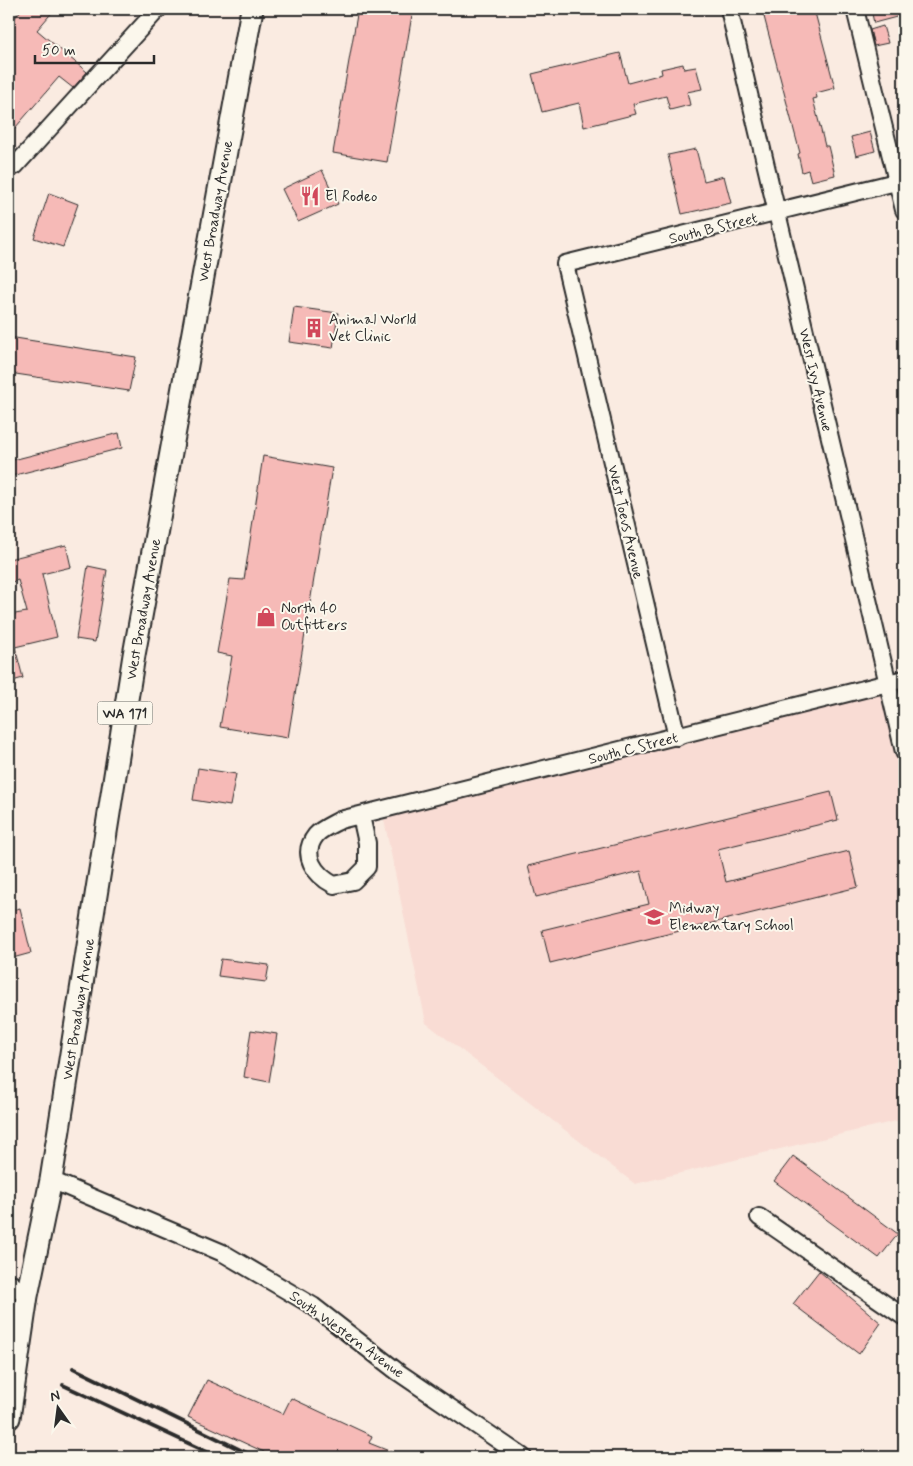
<svg xmlns="http://www.w3.org/2000/svg" width="913" height="1466" font-family="Mynerve,sans-serif">
  <style>
    .built { fill: #f9dcd4 }
    .building { fill: #f6bab7; stroke: #2b2b2b }
    .lines { fill: none; stroke-linecap: round; stroke-linejoin: round }
    .minor-casing { stroke: #2b2b2b; stroke-width: 20 }
    .major-casing { stroke: #2b2b2b; stroke-width: 25 }
    .minor { stroke: #fbf7ec; stroke-width: 16 }
    .major { stroke: #fbf7ec; stroke-width: 21 }
    .rail { stroke: #2b2b2b; stroke-width: 4 }
    .labels { text-anchor: middle; stroke-width: 4; stroke-linejoin: round; paint-order: stroke }
    .shield { fill: #fbf7ec; stroke: #696865; stroke-width: 1 }
    .shield-label { font-size: 14px; font-weight: bold; fill: #2b2b2b }
    .poi-label { font-size: 15px; fill: #2b2b2b; stroke: #fbf7ec; text-anchor: start }
    .street-label { font-size: 15px; fill: #2b2b2b; stroke: #fbf7ec }
  </style>
  <rect width="100%" height="100%" fill="#faebe1"/>
  <filter id="ink" filterUnits="userSpaceOnUse"><feTurbulence type="fractalNoise" baseFrequency=".02" numOctaves="2"/><feDisplacementMap in="SourceGraphic" scale="10" xChannelSelector="R" yChannelSelector="G"/><feConvolveMatrix kernelMatrix="1 2 1 2 8 2 1 2 1" color-interpolation-filters="sRGB"/></filter>
  <g filter="url(#ink)">
    <polygon class="built" points="887,684 904,752 904,1119 635,1184 426,1023 382,810"/>
    <g class="building">
      <polygon points="22,9 55,9 37,30 87,72 73,88 59,77 9,135 9,25"/>
      <polygon points="358,9 413,9 387,162 333,153"/>
      <polygon points="762,9 814,9 835,88 816,93 817,98 813,99 825,146 828,146 835,175 811,181 808,170 802,172 798,154 800,153"/>
      <polygon points="871,9 904,9 904,15 874,23"/>
      <polygon points="883,26 888,43 874,46 870,30"/>
      <polygon points="620,53 628,83 662,74 661,69 683,64 684,69 696,67 702,89 687,92 690,105 670,110 666,96 633,104 636,114 584,127 579,103 542,112 532,74"/>
      <polygon points="870,132 875,151 856,156 851,137"/>
      <polygon points="696,149 704,181 724,176 731,203 682,214 668,155"/>
      <polygon points="322,170 338,204 298,222 282,189"/>
      <polygon points="49,193 78,204 63,247 34,238"/>
      <polygon points="294,307 338,313 333,348 289,342"/>
      <polygon points="9,337 136,357 129,391 9,373"/>
      <polygon points="119,433 122,448 11,476 9,461"/>
      <polygon points="263,456 332,468 288,738 220,727 232,656 217,653 230,579 244,580"/>
      <polygon points="66,545 71,567 42,574 57,637 15,647 23,678 9,682 9,615 27,612 18,580 9,583 9,559"/>
      <polygon points="88,566 107,570 95,642 76,639"/>
      <polygon points="198,768 236,774 230,806 193,800"/>
      <polygon points="831,792 838,820 718,849 726,882 849,851 858,887 550,963 542,930 649,904 641,871 536,897 528,866"/>
      <polygon points="20,908 31,953 9,959 9,911"/>
      <polygon points="221,959 269,965 266,982 218,976"/>
      <polygon points="251,1030 277,1034 269,1082 244,1077"/>
      <polygon points="793,1156 898,1234 879,1258 774,1181"/>
      <polygon points="819,1271 881,1323 859,1354 793,1304"/>
      <polygon points="207,1380 283,1414 291,1398 372,1436 369,1443 404,1457 262,1457 264,1452 188,1417"/>
    </g>
    <g class="lines">
      <defs>
        <g id="minor">
          <polyline points="729,9 904,752"/>
          <polyline points="855,9 904,210"/>
          <polyline points="15,166 158,9"/>
          <polyline points="677,737 565,264 904,180"/>
          <path d="M361,816L367,843V867L353,881L334,885C315,875 300,855 316,835C321,829 333,824 340,820L904,679"/>
          <polyline points="51,1180 223,1253 313,1306 398,1372 523,1457"/>
          <polyline points="759,1217 904,1317"/>
          <polyline points="9,1282 27,1296"/>
        </g>
        <polyline id="major" points="9,1418 27,1296 51,1180 134,655 252,9"/>
      </defs>
      <use href="#minor" class="minor-casing"/>
      <use href="#major" class="major-casing"/>
      <use href="#minor" class="minor"/>
      <use href="#major" class="major"/>
      <g class="rail">
        <polyline points="73,1368 255,1457"/>
        <polyline points="63,1385 218,1457"/>
      </g>
    </g>
  </g>
  <defs>
    <symbol id="restaurant-bare" viewBox="-9 -9 18 18"><path d="M-5-6h1v4h1v-4h1v4h1v-4h1v5L-1.5 .5V6h-2V.5L-5-1ZM5-6V6H3V1.5H1.5Q1.5-4 5-6Z" fill="#d1495b" stroke="#fbf7ec" stroke-width="2.5" paint-order="stroke"/></symbol>
    <symbol id="building-bare" viewBox="-9 -9 18 18"><path d="M-4-6H4V6H1V3H-1V6H-4ZM-2.5-4.3h1.7v1.8h-1.7ZM.8-4.3h1.7v1.8H.8ZM-2.5-1h1.7V.8h-1.7ZM.8-1h1.7V.8H.8Z" fill="#d1495b" stroke="#fbf7ec" stroke-width="2.5" paint-order="stroke"/></symbol>
    <symbol id="shop-bare" viewBox="-9 -9 18 18"><path d="M-5-2.5h2.3a2.7 3.5 0 0 1 5.4 0H5L5.5 6h-11ZM-1.5-2.5h3a1.5 2.3 0 0 0-3 0Z" fill="#d1495b" stroke="#fbf7ec" stroke-width="2.5" paint-order="stroke"/></symbol>
    <symbol id="school-bare" viewBox="-9 -9 18 18"><path d="M0-5L7-2L0 1L-7-2ZM-4 1L0 2.5L4 1V4Q0 6-4 4Z" fill="#d1495b" stroke="#fbf7ec" stroke-width="2.5" paint-order="stroke"/></symbol>
  </defs>
  <g fill-rule="evenodd">
    <use href="#restaurant-bare" x="296" y="182" width="28" height="28"/>
    <use href="#building-bare" x="300" y="314" width="28" height="28"/>
    <use href="#shop-bare" x="252" y="603" width="28" height="28"/>
    <use href="#school-bare" x="640" y="903" width="28" height="28"/>
  </g>
  <g class="labels">
    <rect class="shield" x="97.5" y="701.5" width="55" height="23" rx="4"/>
    <g class="shield-label">
      <text x="125" y="718">WA 171</text>
    </g>
    <g class="poi-label">
      <text x="325" y="201">El Rodeo</text>
      <text x="329" y="324">Animal World<tspan x="329" dy="17">Vet Clinic</tspan></text>
      <text x="281" y="613">North 40<tspan x="281" dy="17">Outfitters</tspan></text>
      <text x="669" y="913">Midway<tspan x="669" dy="17">Elementary School</tspan></text>
    </g>
    <g class="street-label">
      <text transform="translate(215 211) rotate(-80)" y="5">West Broadway Avenue</text>
      <text transform="translate(713 228) rotate(-14)" y="5">South B Street</text>
      <text transform="translate(816 380) rotate(77)" y="5">West Ivy Avenue</text>
      <text transform="translate(626 522) rotate(77)" y="5">West Toevs Avenue</text>
      <text transform="translate(143 609) rotate(-80)" y="5">West Broadway Avenue</text>
      <text transform="translate(633 748) rotate(-14)" y="5">South C Street</text>
      <text transform="translate(78 1009) rotate(-81)" y="5">West Broadway Avenue</text>
      <text transform="translate(347 1334) rotate(36)" y="5">South Western Avenue</text>
    </g>
  </g>
  <rect width="913" height="1466" fill="none" stroke="#fbf7ec" stroke-width="30"/>
  <rect x="15" y="15" width="883" height="1436" fill="none" stroke="#2b2b2b" stroke-width="2" filter="url(#ink)"/>
  <g transform="translate(58 1408) rotate(346)" stroke="#fbf7ec" stroke-width="4" paint-order="stroke">
  <path d="M0-4L9 19L0 12L-9 19Z" fill="#2b2b2b"/>
  <text y="-8" font-size="14" font-weight="bold" text-anchor="middle" fill="#2b2b2b">N</text>
  </g>
  <path d="M35 55v8h119v-8" fill="none" stroke="#2b2b2b" stroke-width="2.5"/>
  <text x="42" y="55" font-size="15" fill="#2b2b2b" stroke="#fbf7ec" stroke-width="4" paint-order="stroke">50 m</text>
</svg>
